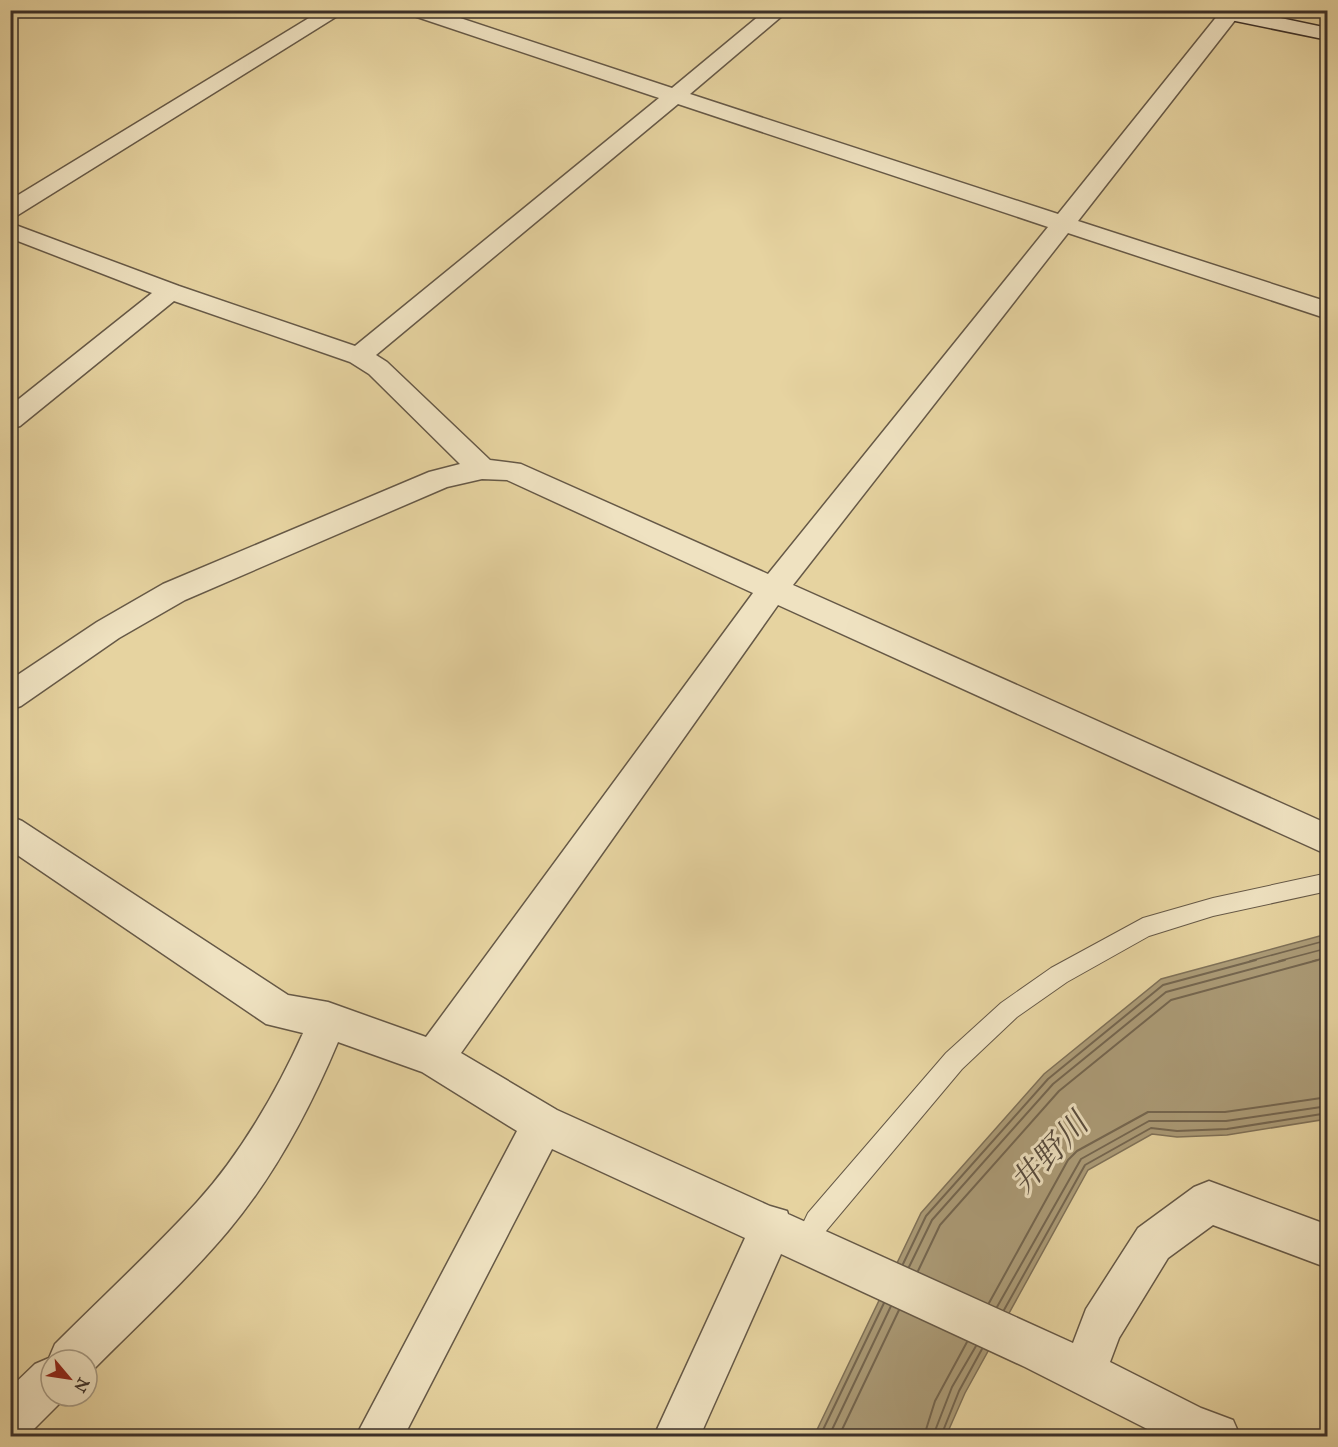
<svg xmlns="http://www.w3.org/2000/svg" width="1338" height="1447" font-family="'IM FELL Great Primer','Noto Serif JP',serif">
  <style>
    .water { fill: #ac9c78; stroke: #7f7158; stroke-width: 1.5 }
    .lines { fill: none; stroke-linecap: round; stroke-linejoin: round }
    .shore-far1 { stroke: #746650; stroke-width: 1.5 }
    .shore { stroke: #746650; stroke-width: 2 }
    .lane-casing { stroke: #665947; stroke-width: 2 }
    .street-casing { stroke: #665947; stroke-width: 3 }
    .secondary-casing { stroke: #3b3029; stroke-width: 3 }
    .lane { fill: #efe2c1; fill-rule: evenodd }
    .street { fill: #efe2c1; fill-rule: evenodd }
    .secondary { fill: #efe2c1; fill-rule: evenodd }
    .labels { text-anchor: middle; stroke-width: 6; stroke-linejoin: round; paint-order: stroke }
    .near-water-label { font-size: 32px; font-style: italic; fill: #574b3d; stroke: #efe2c1 }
  </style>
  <rect width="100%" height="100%" fill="#e6d3a0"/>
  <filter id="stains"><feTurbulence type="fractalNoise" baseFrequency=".00333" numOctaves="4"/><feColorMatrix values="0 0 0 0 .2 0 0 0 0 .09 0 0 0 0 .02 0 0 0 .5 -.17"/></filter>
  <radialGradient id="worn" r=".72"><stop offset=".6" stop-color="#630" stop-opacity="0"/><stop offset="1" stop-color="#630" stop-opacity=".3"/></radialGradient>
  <polygon class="water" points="1327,934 1327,1119 1227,1135 1177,1137 1152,1134 1088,1170 965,1393 946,1436 814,1436 921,1213 1044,1074 1161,979"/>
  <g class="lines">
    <g class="shore-far1">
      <polyline points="1250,961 1328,940"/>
      <polyline points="1279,961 1328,948"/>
      <polyline points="1313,961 1328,957"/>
    </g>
    <g class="shore">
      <polyline points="903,1264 926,1216 1048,1079 1163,985 1256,960"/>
      <polyline points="909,1267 932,1220 1053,1084 1166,992 1285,960"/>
      <polyline points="918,1271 940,1225 1059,1091 1171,1000 1318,960"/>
      <polyline points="989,1303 1068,1160 1077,1151 1148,1112 1225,1112 1328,1097"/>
      <polyline points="997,1307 1081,1159 1149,1121 1226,1121 1328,1106"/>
      <polyline points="1004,1310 1085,1165 1151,1128 1177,1131 1227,1129 1328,1113"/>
      <polyline points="820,1436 884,1303"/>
      <polyline points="829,1436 891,1306"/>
      <polyline points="839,1436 899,1310"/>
      <polyline points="924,1436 935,1401 967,1342"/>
      <polyline points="933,1436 952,1387 976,1346"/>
      <polyline points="941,1436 959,1391 982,1349"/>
    </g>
    <defs>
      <polygon id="lane" points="1328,873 1328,891 1213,916 1149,936 1067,982 1017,1017 962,1069 826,1231 816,1251 807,1255 798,1251 794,1242 808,1213 946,1053 1001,1003 1051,968 1143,918 1213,898"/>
      <g id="street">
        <polygon points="322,10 347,10 18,215 10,217 10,200"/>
        <path d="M405,10H436L672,88L766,10H789L690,94L1058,214L1222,10H1243L1078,221L1328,302V319L1068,233L793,585L1328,824V855L778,605L461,1053L557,1110L770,1206L787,1211L788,1214L1073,1343L1086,1309L1138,1228L1194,1187L1209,1181L1328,1225V1268L1213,1225L1168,1258L1119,1338L1110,1362L1201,1408L1233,1420L1240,1436H1161L1025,1367L781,1254L700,1436H654L745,1238L552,1149L404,1436H356L517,1131L422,1072L338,1042C310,1109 275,1175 228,1231C185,1282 134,1328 87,1376V1360H51V1396H67L27,1436H10V1388L35,1364L49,1358L55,1344C102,1297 152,1251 197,1202C240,1155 277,1091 303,1033L266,1024L10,850V816L22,821L288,995L328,1002L426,1037L753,593L507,480L482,479L447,487L185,600L119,638L21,706L10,710V680L97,622L163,584L429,472L460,464L369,374L350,362L174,301L20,426L10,429V406L152,293L10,238V223L179,286L355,346L659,98L408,14ZM678,104L1048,227L768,574L521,464L490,460L387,362L376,355Z"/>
      </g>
      <polygon id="secondary" points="1201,10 1242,10 1328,28 1328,40 1211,16"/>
    </defs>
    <use href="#lane" class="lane-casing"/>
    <use href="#street" class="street-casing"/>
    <use href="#secondary" class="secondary-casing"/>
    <use href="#lane" class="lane"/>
    <use href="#street" class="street"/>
    <use href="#secondary" class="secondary"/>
  </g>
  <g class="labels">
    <g class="near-water-label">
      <text transform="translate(1049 1153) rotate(-47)" y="11">井野川</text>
    </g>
  </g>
  <rect width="1338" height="1447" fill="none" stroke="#e6d3a0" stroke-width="36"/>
  <rect x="12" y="12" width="1314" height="1423" fill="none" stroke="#3b3029" stroke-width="3"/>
  <rect x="18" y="18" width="1302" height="1411" fill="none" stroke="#3b3029" stroke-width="1.5"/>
  <g transform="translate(69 1378) rotate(119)"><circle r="28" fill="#efe2c1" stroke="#a79b84" stroke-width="1.5"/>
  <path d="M0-4.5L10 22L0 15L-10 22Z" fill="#8f2418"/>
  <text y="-9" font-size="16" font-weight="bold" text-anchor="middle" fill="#3b3029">N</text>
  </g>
  <rect width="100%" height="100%" filter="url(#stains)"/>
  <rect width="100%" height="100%" fill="url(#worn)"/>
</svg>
